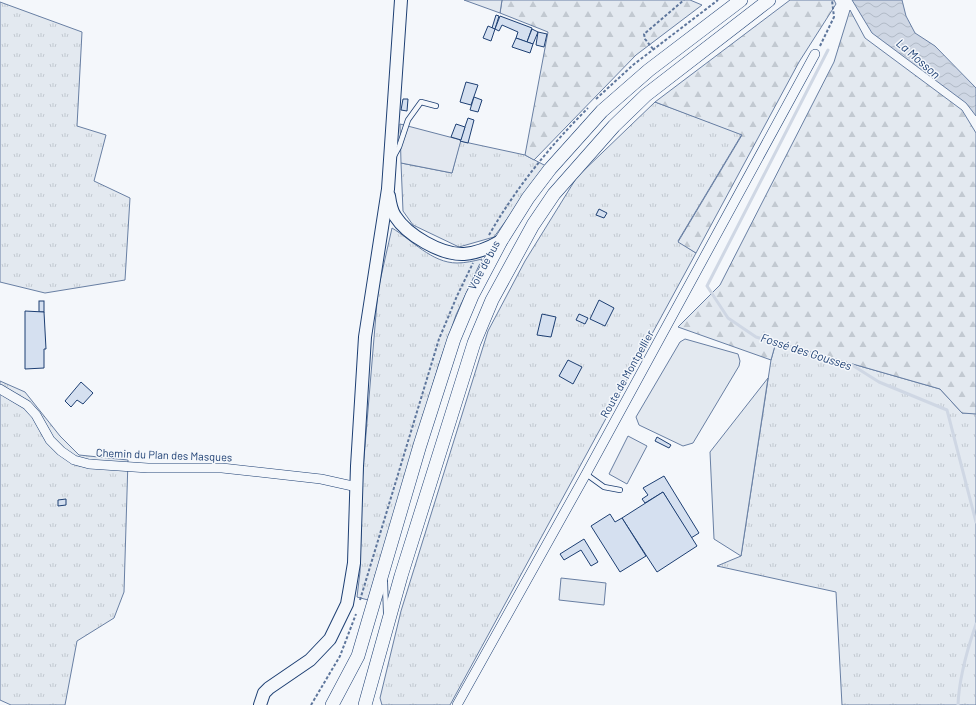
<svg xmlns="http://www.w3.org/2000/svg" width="976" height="705" font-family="Barlow,sans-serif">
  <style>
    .grass { fill: url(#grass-tufts); stroke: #687fa3 }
    .forest { fill: url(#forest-firs); stroke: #687fa3 }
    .garden { fill: #e3e9f0; stroke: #687fa3 }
    .parking { fill: #e3e8f0; stroke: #687fa3 }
    .water { fill: url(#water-waves); stroke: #687fa3 }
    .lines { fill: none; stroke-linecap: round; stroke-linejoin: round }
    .stream { stroke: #cfd7e4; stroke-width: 3 }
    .building { fill: #d5e0f0; stroke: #1d3f73 }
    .service-casing { stroke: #1d3f73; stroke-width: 6 }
    .minor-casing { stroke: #1d3f73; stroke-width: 10 }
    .tertiary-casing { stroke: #1d3f73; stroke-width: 14 }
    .secondary-casing { stroke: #1d3f73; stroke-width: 14 }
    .path { stroke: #5e769c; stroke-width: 2; stroke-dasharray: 3 2; stroke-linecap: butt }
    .service { stroke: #f4f7fb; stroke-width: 4.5 }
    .minor { stroke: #f4f7fb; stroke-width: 9 }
    .tertiary { stroke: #f4f7fb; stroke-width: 12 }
    .secondary { stroke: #f4f7fb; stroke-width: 13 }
    .labels { text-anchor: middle; stroke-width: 3; stroke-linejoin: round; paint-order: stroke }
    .street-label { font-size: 11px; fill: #1d3f73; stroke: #f4f7fb }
    .water-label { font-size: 12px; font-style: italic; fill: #1d3f73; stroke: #f4f7fb }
  </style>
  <defs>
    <pattern id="grass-tufts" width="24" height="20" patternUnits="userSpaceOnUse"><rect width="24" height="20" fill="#e3e9f0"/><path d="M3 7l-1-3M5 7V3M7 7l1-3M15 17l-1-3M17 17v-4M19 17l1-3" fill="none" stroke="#c2c9d1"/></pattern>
    <pattern id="forest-firs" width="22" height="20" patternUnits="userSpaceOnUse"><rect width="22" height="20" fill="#e3e9f0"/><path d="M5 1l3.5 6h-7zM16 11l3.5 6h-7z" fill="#c2c9d1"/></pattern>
    <pattern id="water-waves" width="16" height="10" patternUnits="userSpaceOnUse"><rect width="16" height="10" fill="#cfd7e4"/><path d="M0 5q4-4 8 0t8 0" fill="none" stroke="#b1bac7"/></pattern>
  </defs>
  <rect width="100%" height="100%" fill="#f4f7fb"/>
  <g class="grass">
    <polygon points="0,2 82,32 77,126 106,135 94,181 130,198 125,280 45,293 0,282"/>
    <polygon points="655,102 742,134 678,241 696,253 450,705 382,705 380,698 401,611 488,331 525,261 577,177"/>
    <polygon points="460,141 525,155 546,166 494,237 459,247 413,225 403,211 401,163 452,173"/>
    <path d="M392,228C412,240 432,263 457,263C465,263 474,261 482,259L456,315L439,364L368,600L357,597L360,572L362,482L378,290Z"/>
    <polygon points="776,342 940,389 962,413 976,413 976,705 842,705 836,592 717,566 741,556 771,360"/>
    <polygon points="0,381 25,392 60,436 79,455 128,460 124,592 114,618 77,641 65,705 11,705 0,700"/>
  </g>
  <g class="forest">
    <polygon points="502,0 690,0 702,5 636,55 534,160 525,155 548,32 500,13"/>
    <polygon points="790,0 834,0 836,4 799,62 696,253 678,242 742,135 655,102"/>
    <polygon points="850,10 865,38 962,110 976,133 976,414 962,413 940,389 776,342 771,360 678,327 720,285 834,62"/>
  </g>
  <g class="garden">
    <polygon points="464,0 502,0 500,13"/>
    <polygon points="685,339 738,354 740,361 739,366 693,443 683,446 639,425 636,417 680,342"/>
    <polygon points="768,378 741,556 714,539 710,452"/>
    <polygon points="561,578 606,583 604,605 559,600"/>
  </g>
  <g class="parking">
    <polygon points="400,124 461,140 452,173 401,163"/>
    <polygon points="628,436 647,446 627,484 609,474"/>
  </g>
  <polygon class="water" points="852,0 902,0 906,16 915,33 935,46 976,88 976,116 966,103 872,33"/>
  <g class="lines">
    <g class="stream">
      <polyline points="828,50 707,286 728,318 756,337 852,365 879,382 947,410 976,522"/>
      <path d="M958,705C959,677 967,650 976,624"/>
    </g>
  </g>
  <g class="building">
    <polygon points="496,15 499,16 495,29 492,28"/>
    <polygon points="500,16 532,28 527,42 516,38 518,32 502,25 499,31 495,29"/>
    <polygon points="488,26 495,29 491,41 483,38"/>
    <polygon points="532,29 538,32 533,44 527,42"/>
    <polygon points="538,32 547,34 544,47 536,45"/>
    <polygon points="516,38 533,44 530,53 512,47"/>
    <polygon points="466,82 478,85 471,105 460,102"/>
    <polygon points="474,97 482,100 478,112 470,110"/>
    <polygon points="403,99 408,99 407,111 401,110"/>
    <polygon points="468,118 474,120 468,143 460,141"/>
    <polygon points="456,124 465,127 461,140 451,137"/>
    <polygon points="599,209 607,213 604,218 596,215"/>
    <polygon points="599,300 614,308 605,326 590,319"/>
    <rect x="39" y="301" width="5" height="11"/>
    <polygon points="25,311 44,312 46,349 44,349 44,368 25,369"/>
    <polygon points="542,314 556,317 551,337 537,335"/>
    <polygon points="579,314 588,318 585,324 576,320"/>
    <polygon points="568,360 582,367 573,384 559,376"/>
    <polygon points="81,382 93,393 83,404 77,400 71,407 65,401"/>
    <polygon points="657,437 671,445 669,448 655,441"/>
    <polygon points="664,476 699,533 691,538 663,492 645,503 642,499 648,495 643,488"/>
    <polygon points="663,492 697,546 657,572 622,518"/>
    <polygon points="66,499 66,505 58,506 58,500"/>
    <polygon points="610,514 615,522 622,518 646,556 620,572 591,526"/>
    <polygon points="584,539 598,562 591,566 581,550 564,560 560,554"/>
  </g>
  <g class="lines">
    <defs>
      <g id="service">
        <polyline points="394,156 399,147 408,120 421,102 436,106"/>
        <polyline points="586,474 604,487 620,490"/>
        <polyline points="385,582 386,613"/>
      </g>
      <g id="minor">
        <polyline points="0,389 27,405 36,415 50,440 61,451 74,460 89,464 148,468 222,468 321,479 357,487"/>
        <polyline points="457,705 586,474 815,54"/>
      </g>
      <g id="tertiary">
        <path d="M389,196C390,203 391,210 395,216C407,235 441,255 464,254C478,253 489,248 501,241"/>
        <polyline points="260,705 264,693 269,688 310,660 330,639 347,604 350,587 354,563 357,466 365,337 388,189 401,0"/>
      </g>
      <g id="secondary">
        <polyline points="332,705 358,656 420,445 454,339 472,296 501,241 528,198 550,169 602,111 649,70 741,0"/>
        <polyline points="365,705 401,576 474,343 492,300 533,225 554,194 614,126 646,95 769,0"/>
      </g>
    </defs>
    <use href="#service" class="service-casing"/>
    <use href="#minor" class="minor-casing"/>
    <use href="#tertiary" class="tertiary-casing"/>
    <use href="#secondary" class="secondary-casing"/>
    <g class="path">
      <polyline points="820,46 834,17 832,0"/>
      <polyline points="653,49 645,39 644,34 684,0"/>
      <polyline points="596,99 633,65 718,0"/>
      <path d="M489,235C516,188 549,147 588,108"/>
      <polyline points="360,600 439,339 457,296 473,263"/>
      <polyline points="311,705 340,656 356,614"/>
    </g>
    <use href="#service" class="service"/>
    <use href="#minor" class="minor"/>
    <use href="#tertiary" class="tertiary"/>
    <use href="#secondary" class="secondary"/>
  </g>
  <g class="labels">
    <g class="street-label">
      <text transform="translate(484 265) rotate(-62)" y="4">Voie de bus</text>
      <text transform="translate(627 374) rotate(-61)" y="4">Route de Montpellier</text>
      <text transform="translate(164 455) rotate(2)" y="4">Chemin du Plan des Masques</text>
    </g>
    <g class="water-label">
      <text transform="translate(918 59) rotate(41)" y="4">La Mosson</text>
      <text transform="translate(806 352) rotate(18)" y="4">Fossé des Gousses</text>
    </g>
  </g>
</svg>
